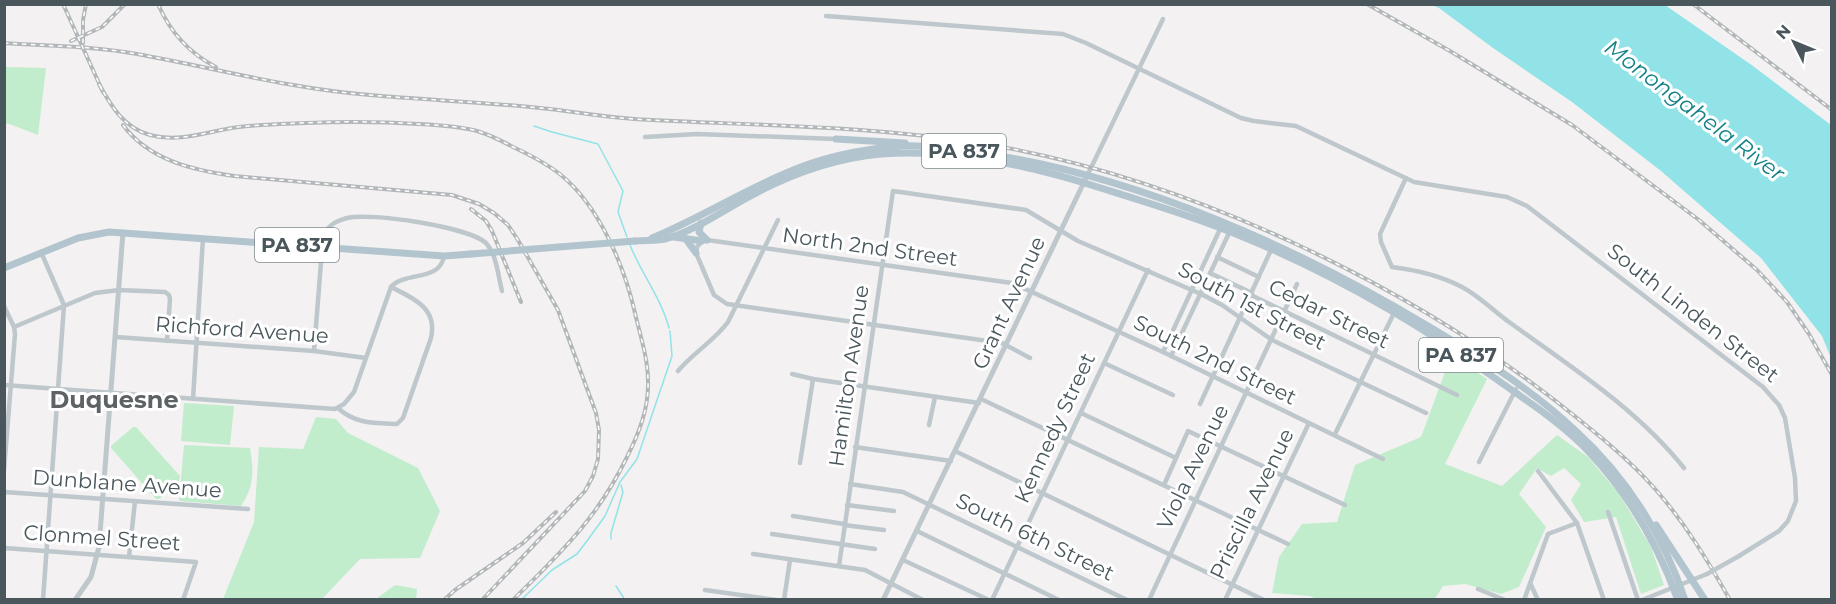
<svg xmlns="http://www.w3.org/2000/svg" width="1836" height="604" font-family="Montserrat,sans-serif">
  <style>
    .green { fill: #c2edcc }
    .water { fill: #92e3e8 }
    .lines { fill: none; stroke-linecap: round; stroke-linejoin: round }
    .stream { stroke: #92e3e8; stroke-width: 1.5 }
    .minor { stroke: #bdc7cc; stroke-width: 4.5 }
    .tertiary { stroke: #bdc7cc; stroke-width: 5 }
    .primary { stroke: #b2c4ce; stroke-width: 7 }
    .rail-casing { stroke: #b3b7ba; stroke-width: 4 }
    .rail { stroke: #fff; stroke-width: 1.5; stroke-dasharray: 4.5; stroke-linecap: butt }
    .minor-bridge { stroke: #bdc7cc; stroke-width: 4.5 }
    .primary-bridge { stroke: #b2c4ce; stroke-width: 7 }
    .labels { text-anchor: middle; stroke-width: 6; stroke-linejoin: round; paint-order: stroke }
    .shield { fill: #fff; stroke: #80898e; stroke-width: 1.5 }
    .shield-label { font-size: 20px; font-weight: bold; fill: #49575d }
    .street-label { font-size: 21px; fill: #49575d; stroke: #fff }
    .water-label { font-size: 22px; font-style: italic; fill: #138187; stroke: #fff }
    .quarter-label { font-size: 24px; font-weight: bold; fill: #5d6265; stroke: #fff }
  </style>
  <rect width="100%" height="100%" fill="#f3f1f1"/>
  <g class="green">
    <polygon points="5,67 46,68 38,135 7,123 5,127"/>
    <polygon points="1454,357 1487,379 1445,464 1502,486 1557,435 1588,457 1619,494 1651,547 1664,585 1641,594 1616,517 1584,522 1571,500 1581,484 1564,468 1551,476 1537,468 1519,494 1546,527 1519,587 1501,594 1465,584 1443,586 1434,600 1318,600 1310,596 1272,593 1279,557 1302,524 1337,522 1355,465 1421,437 1445,372"/>
    <polygon points="184,403 234,406 230,445 181,441"/>
    <polygon points="316,417 336,419 348,433 418,468 440,511 420,558 360,559 322,599 223,599 254,522 259,447 303,449"/>
    <polygon points="133,427 136,427 180,476 179,481 159,499 156,499 111,448 111,446"/>
    <path d="M184,445L250,448C254,472 254,486 241,506L179,501Z"/>
    <polygon points="395,585 417,589 416,599 376,599"/>
  </g>
  <polygon class="water" points="1432,5 1665,5 1753,66 1831,125 1831,358 1822,336 1761,258 1661,171 1572,102 1493,48 1439,8"/>
  <g class="lines">
    <g class="stream">
      <polyline points="534,126 552,132 598,144 623,191 618,212 627,237"/>
      <path d="M630,245C641,273 661,298 669,328"/>
      <polyline points="611,539 611,533 623,492 621,485"/>
      <polyline points="616,586 625,600"/>
      <polyline points="521,600 552,570 577,554 587,541 605,516 620,482 637,459 672,356 670,331"/>
    </g>
    <g class="minor">
      <polyline points="826,16 1063,34 1086,43 1241,118 1254,121 1296,126 1414,182 1507,197 1527,206 1763,387 1779,405 1785,418 1795,478 1796,501 1788,521 1779,531 1739,556"/>
      <polyline points="645,137 697,134 836,139"/>
      <polyline points="1087,176 1163,19"/>
      <path d="M1406,178L1380,234L1381,242L1392,267C1417,270 1439,275 1462,287C1479,296 1494,311 1509,322C1570,366 1637,409 1684,468"/>
      <polyline points="41,252 64,305 43,600"/>
      <polyline points="1217,257 1259,277"/>
      <polyline points="1210,273 1252,293"/>
      <polyline points="1251,295 1457,395"/>
      <polyline points="4,306 14,327 15,334 4,470"/>
      <polyline points="14,327 95,293 119,290 165,292 169,295 170,299 167,341"/>
      <polyline points="116,337 314,351 366,358"/>
      <path d="M314,351L323,237C327,226 335,221 347,218C370,212 469,227 486,243C497,255 498,276 502,291"/>
      <polyline points="1163,352 1221,227"/>
      <polyline points="1171,356 1230,231"/>
      <polyline points="1030,358 1002,343 727,304 714,295 696,253 697,247 702,241 707,240 1012,283 1163,352 1383,459"/>
      <polyline points="1104,363 1173,395"/>
      <path d="M678,371C693,353 714,341 728,322L778,220"/>
      <polyline points="792,374 813,379 979,403"/>
      <path d="M4,385L335,409L344,404L354,392L391,287C405,271 440,282 444,256"/>
      <polyline points="193,399 203,238"/>
      <polyline points="981,399 1288,544"/>
      <polyline points="1200,404 1271,250"/>
      <path d="M338,408C355,424 374,423 397,424L403,418L431,338C438,308 413,298 391,287"/>
      <polyline points="1081,413 1176,458"/>
      <polyline points="929,425 935,397"/>
      <polyline points="1335,434 1394,313"/>
      <polyline points="855,447 951,461"/>
      <polyline points="955,451 1264,600"/>
      <polyline points="1479,462 1516,389"/>
      <polyline points="800,463 813,379"/>
      <polyline points="1538,471 1577,523 1604,600"/>
      <polyline points="850,484 903,492 1127,600"/>
      <polyline points="1164,485 1188,431 1345,505"/>
      <polyline points="4,492 248,509"/>
      <polyline points="847,505 894,511"/>
      <polyline points="1608,512 1638,600"/>
      <polyline points="793,516 844,524"/>
      <polyline points="844,525 884,530"/>
      <polyline points="917,531 1059,600"/>
      <polyline points="772,534 875,549"/>
      <polyline points="4,548 196,562 183,600"/>
      <polyline points="753,554 865,570 923,600"/>
      <polyline points="129,557 135,501"/>
      <polyline points="903,560 989,600"/>
      <polyline points="839,566 893,191 1026,210 1078,241 1201,294 1222,305 1272,340 1426,413"/>
      <polyline points="1530,583 1538,600"/>
      <polyline points="1478,589 1505,600"/>
      <polyline points="705,590 776,600"/>
      <polyline points="784,600 790,560"/>
      <polyline points="992,600 1148,270"/>
      <polyline points="1149,600 1297,284"/>
      <polyline points="1225,600 1309,423"/>
      <polyline points="1524,600 1548,534 1577,523"/>
      <polyline points="1642,600 1707,574"/>
    </g>
    <g class="tertiary">
      <polyline points="75,600 91,577 99,547 123,232"/>
      <polyline points="883,600 1087,176"/>
    </g>
    <g class="primary">
      <polyline points="836,139 905,143"/>
      <polyline points="701,223 699,232 707,240"/>
      <polyline points="674,237 702,241"/>
      <path d="M652,238C698,219 739,193 784,174C821,157 861,149 902,146C930,145 959,150 987,154C1140,177 1296,247 1428,326C1480,357 1533,390 1577,432C1626,477 1664,536 1685,600"/>
      <polyline points="685,238 696,253"/>
      <path d="M635,241C645,240 656,241 665,239C694,232 731,205 758,192C796,172 838,158 881,154C955,148 1033,166 1104,189C1152,204 1201,219 1248,239C1337,276 1421,325 1499,381C1530,403 1564,425 1590,453C1630,496 1658,545 1678,600"/>
      <polyline points="4,268 78,238 109,232 444,256 471,254"/>
      <polyline points="1656,525 1705,600"/>
    </g>
    <defs>
      <g id="rail">
        <polyline points="63,4 103,92"/>
        <path d="M158,4C170,32 189,53 216,67"/>
        <polyline points="1367,4 1450,51 1572,125 1699,220 1757,270 1787,302 1809,334 1832,375"/>
        <polyline points="1693,4 1832,110"/>
        <polyline points="71,41 102,27 125,4"/>
        <path d="M4,43C48,46 94,46 137,54C215,68 290,89 370,95C426,100 483,102 540,108C571,111 602,117 634,119C756,126 881,125 1002,147C1193,182 1404,283 1557,402C1591,429 1627,457 1656,490C1685,523 1708,561 1730,600"/>
        <polyline points="83,43 83,20 86,4"/>
        <path d="M99,84C111,106 124,128 150,135C184,144 215,128 248,126C305,122 361,120 418,124C437,125 458,126 477,131C490,135 502,141 513,147C530,155 546,163 561,175C599,206 624,265 635,313C640,335 648,358 648,381C649,408 639,433 627,457C597,519 561,552 513,600"/>
        <path d="M123,125C149,160 192,170 234,176L452,195L479,204L494,213L508,225L518,240L558,310L596,413L599,430L598,459L593,476L585,491L482,600"/>
        <polyline points="471,209 486,221 492,231 521,302"/>
        <polyline points="444,600 455,590 523,543 556,512"/>
      </g>
    </defs>
    <use href="#rail" class="rail-casing"/>
    <use href="#rail" class="rail"/>
    <polyline class="minor-bridge" points="1707,574 1739,556"/>
    <polyline class="primary-bridge" points="471,254 635,241"/>
  </g>
  <g class="labels">
    <g class="shield">
      <rect x="922" y="134" width="84" height="34" rx="4.5"/>
      <rect x="255" y="228" width="84" height="34" rx="4.5"/>
      <rect x="1419" y="338" width="84" height="34" rx="4.5"/>
    </g>
    <g class="shield-label">
      <text x="964" y="158">PA 837</text>
      <text x="297" y="252">PA 837</text>
      <text x="1461" y="362">PA 837</text>
    </g>
    <g class="street-label">
      <text transform="translate(870 247) rotate(8)" y="7">North 2nd Street</text>
      <text transform="translate(1009 303) rotate(-65)" y="7">Grant Avenue</text>
      <text transform="translate(1252 306) rotate(28)" y="7">South 1st Street</text>
      <text transform="translate(1693 313) rotate(38)" y="7">South Linden Street</text>
      <text transform="translate(1329 314) rotate(26)" y="7">Cedar Street</text>
      <text transform="translate(242 330) rotate(4)" y="7">Richford Avenue</text>
      <text transform="translate(1215 360) rotate(26)" y="7">South 2nd Street</text>
      <text transform="translate(849 376) rotate(-82)" y="7">Hamilton Avenue</text>
      <text transform="translate(1055 428) rotate(-65)" y="7">Kennedy Street</text>
      <text transform="translate(1193 467) rotate(-64)" y="7">Viola Avenue</text>
      <text transform="translate(127 484) rotate(4)" y="7">Dunblane Avenue</text>
      <text transform="translate(1252 504) rotate(-64)" y="7">Priscilla Avenue</text>
      <text transform="translate(1035 537) rotate(26)" y="7">South 6th Street</text>
      <text transform="translate(102 538) rotate(4)" y="7">Clonmel Street</text>
    </g>
    <g class="water-label">
      <text transform="translate(1695 110) rotate(37)" y="8">Monongahela River</text>
    </g>
    <g class="quarter-label">
      <text x="114" y="408">Duquesne</text>
    </g>
  </g>
  <rect width="1836" height="604" fill="none" stroke="#49575d" stroke-width="12"/>
  <g transform="translate(1794 42) rotate(313)" stroke="#ffffff" stroke-width="4.5" paint-order="stroke">
  <path d="M0-4.5L10 22L0 15L-10 22Z" fill="#49575d"/>
  <text y="-9" font-size="16" font-weight="bold" text-anchor="middle" fill="#49575d">N</text>
  </g>
</svg>
